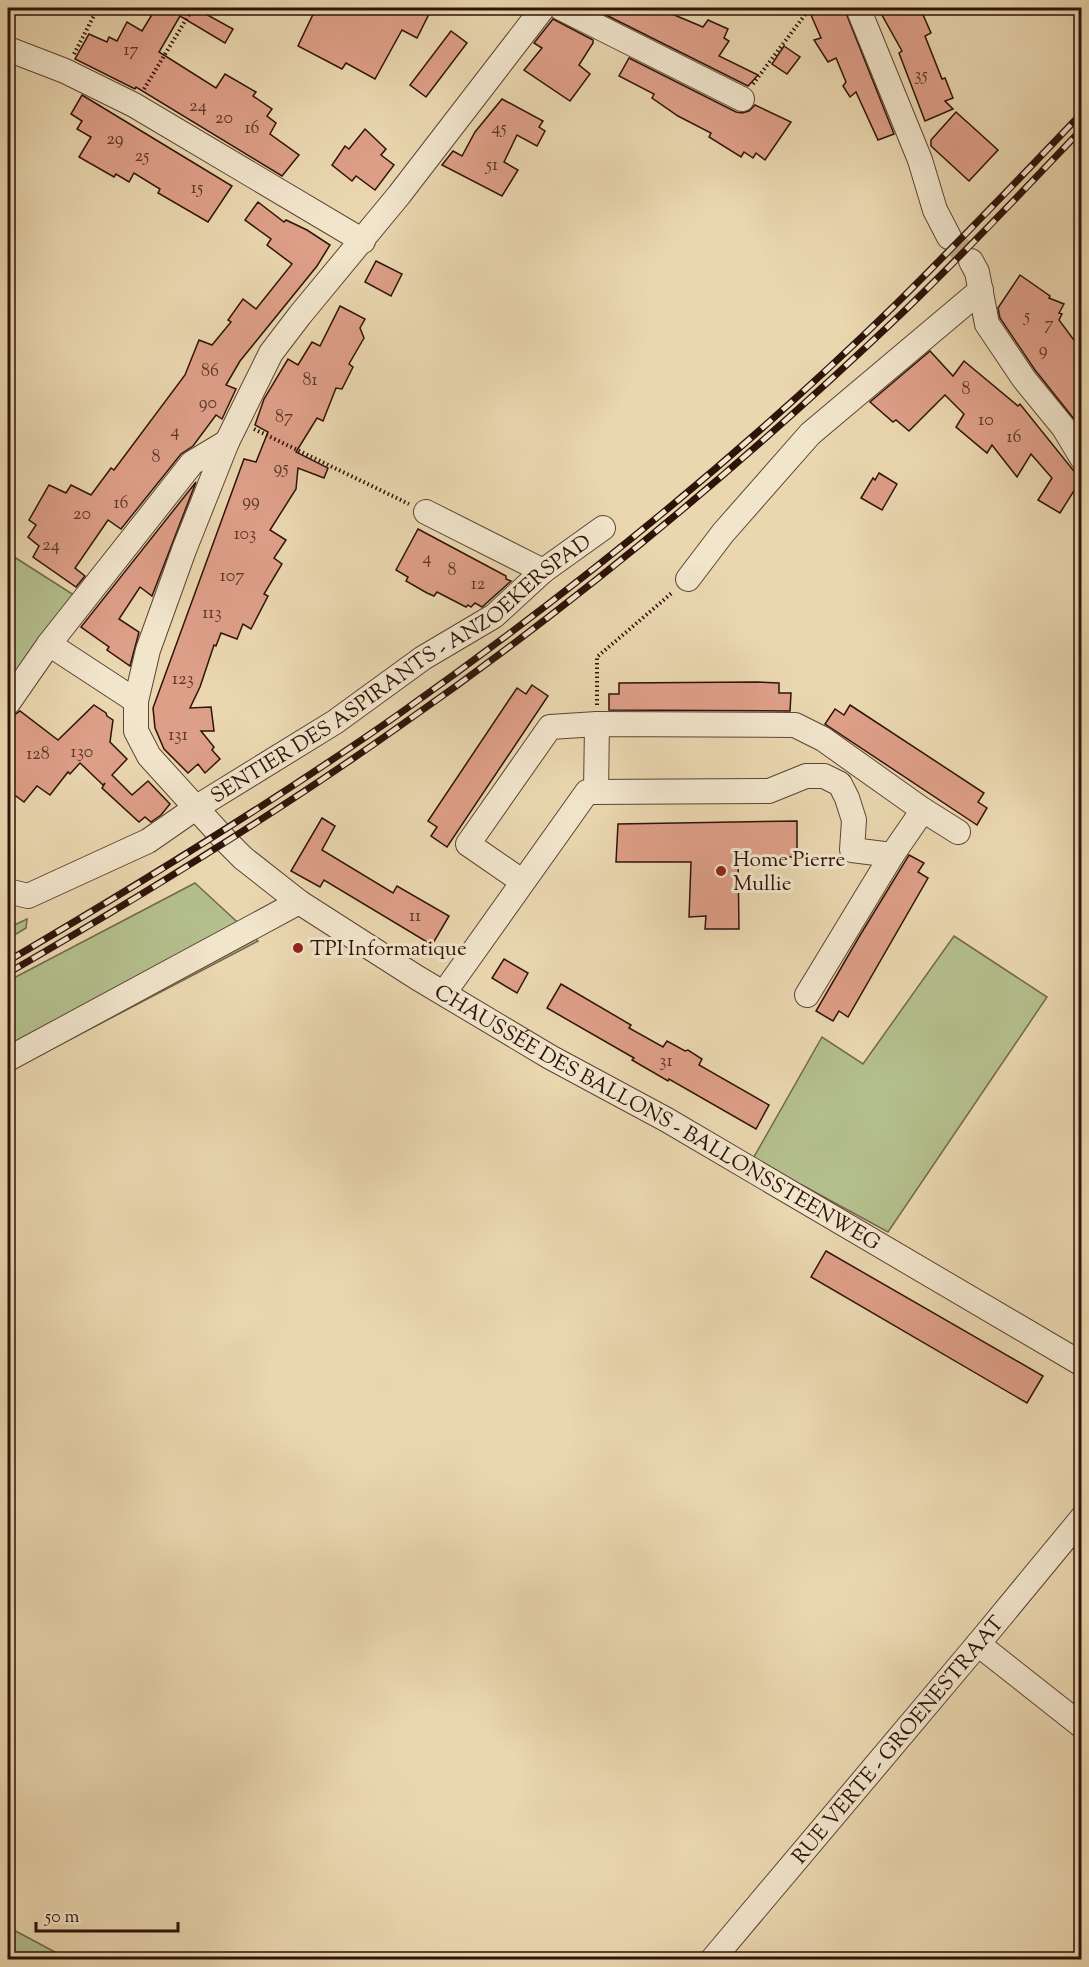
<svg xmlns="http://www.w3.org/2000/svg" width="1089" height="1967" font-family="'Sorts Mill Goudy',serif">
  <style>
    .green { fill: #b4bf8d; stroke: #71694b; stroke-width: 1.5 }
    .building { fill: #de9f88; stroke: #2e1309; stroke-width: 1.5 }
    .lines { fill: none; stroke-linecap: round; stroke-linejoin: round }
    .minor-tunnel { stroke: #c4b08f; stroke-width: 24; stroke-dasharray: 24 12; stroke-linecap: butt }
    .minor-casing { stroke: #5d4433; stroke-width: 26 }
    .path { stroke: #2e1309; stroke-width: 4; stroke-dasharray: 1.5 3; stroke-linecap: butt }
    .minor { stroke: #f1e5cc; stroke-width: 24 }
    .rail-casing { stroke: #2e1309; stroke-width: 7 }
    .rail { stroke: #f1e5cc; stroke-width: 4.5; stroke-dasharray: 14; stroke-linecap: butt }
    .poi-dot { fill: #8f2418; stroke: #f1e5cc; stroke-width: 2 }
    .labels { text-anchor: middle; stroke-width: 6; stroke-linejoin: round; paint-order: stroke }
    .number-label { font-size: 18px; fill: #5a3629 }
    .street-label { font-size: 21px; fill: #2e1309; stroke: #f1e5cc }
    .poi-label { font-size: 21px; fill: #2e1309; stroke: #f1e5cc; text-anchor: start }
  </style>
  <rect width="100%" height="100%" fill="#ead7b0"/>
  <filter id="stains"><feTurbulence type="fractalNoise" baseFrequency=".00333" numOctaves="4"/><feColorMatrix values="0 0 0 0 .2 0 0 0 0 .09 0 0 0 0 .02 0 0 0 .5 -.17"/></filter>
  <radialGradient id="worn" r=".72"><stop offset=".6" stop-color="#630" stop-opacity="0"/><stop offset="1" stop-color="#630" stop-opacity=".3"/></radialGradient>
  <g class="green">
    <polygon points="8,553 77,597 8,692"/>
    <polygon points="195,883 258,941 8,1072 8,981"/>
    <polygon points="27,919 26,928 8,939 8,928"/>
    <polygon points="954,936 1047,997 888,1232 802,1185 742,1178 822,1037 863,1064"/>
    <polygon points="8,1927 68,1959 8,1959"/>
  </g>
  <g class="building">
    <polygon points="156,8 195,8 233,29 225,43 180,16 159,52 216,88 225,74 256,92 253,96 272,109 267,116 276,123 270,134 299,155 282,176 136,87 135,89 75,59 89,34 107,42 109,37 117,41 127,22 142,31"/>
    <polygon points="316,8 422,8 430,12 417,38 402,30 375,79 346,63 342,69 298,46"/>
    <polygon points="592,8 675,8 672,14 703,27 708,20 728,29 724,38 729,41 719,56 758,75 748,86"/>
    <polygon points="808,8 844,8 894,134 878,140 856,92 850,97 843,86 846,82 836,58 828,62 814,40 821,38"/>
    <polygon points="878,8 920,8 931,33 925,36 942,79 945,78 953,98 945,101 953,109 925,121 899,53 902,51"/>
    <polygon points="553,19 593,40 593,43 579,65 590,74 570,101 524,70 542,48 534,43"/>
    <polygon points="451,31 467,43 426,97 410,85"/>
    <polygon points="784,46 800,57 787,74 772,64"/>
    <polygon points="629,58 736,112 742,113 749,111 755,105 791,122 765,160 756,153 753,158 744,152 741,157 709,137 711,133 678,116 652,98 654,94 619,76"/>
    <polygon points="82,95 232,186 208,222 158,193 160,189 134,173 129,182 116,174 114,177 79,157 91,137 77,129 82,121 71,114"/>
    <polygon points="502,99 543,121 539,127 545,131 537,146 517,135 504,162 518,170 502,196 442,165 453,151 462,156 475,132"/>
    <polygon points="956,112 998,150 969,181 931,146 931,140"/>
    <polygon points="365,129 386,149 381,155 394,165 375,190 356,176 352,181 332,165 345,146 349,149"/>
    <polygon points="258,202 284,222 286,220 307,230 330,245 317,266 240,361 226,385 236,389 222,419 216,415 193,446 181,454 121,529 108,520 75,568 85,576 76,587 33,557 39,546 28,537 36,525 29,520 49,485 66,493 71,485 91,495 111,468 114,470 185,375 199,340 212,345 231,322 228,320 243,299 256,309 292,264 267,245 271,239 245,220"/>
    <polygon points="376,261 402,274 391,296 365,282"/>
    <polygon points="1020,275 1050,296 1049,298 1064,304 1059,313 1062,314 1059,320 1082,351 1082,429 1035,370 1000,318 998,308"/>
    <polygon points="340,306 365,319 360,328 364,338 349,364 353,367 342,389 336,388 323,421 317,418 296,452 328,468 324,478 298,468 296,489 270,530 286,540 274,558 282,564 264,594 268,596 251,629 243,624 237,639 221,633 216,646 214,645 200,687 190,708 211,707 214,731 201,731 214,747 212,750 220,759 205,773 198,764 188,773 164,749 155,728 153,708 244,459 256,462 268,432 255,425 264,399 288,359 298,365 312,342 320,346"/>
    <polygon points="930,351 953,376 964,361 1018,406 1020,404 1077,475 1082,478 1060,513 1038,500 1052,478 1031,454 1017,477 992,445 987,453 956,427 964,414 945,395 909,431 896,420 893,422 870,402"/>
    <polygon points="879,473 897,484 882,510 861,498 873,478 875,480"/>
    <polygon points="196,482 152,596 140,587 119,619 139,632 130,666 107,650 109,647 81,627"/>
    <polygon points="418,529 506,576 506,579 511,581 482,607 475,603 471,607 468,605 466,607 437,592 434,596 427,593 406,581 408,577 396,570"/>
    <polygon points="756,682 779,683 779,693 791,693 790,711 609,710 609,694 619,694 619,683"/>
    <polygon points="532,685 548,696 447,847 431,836 437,827 428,821 517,688 526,694"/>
    <polygon points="94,705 106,713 107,716 113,720 110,742 127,759 112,775 132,795 148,781 170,804 161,815 151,822 145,817 139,822 102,788 105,783 103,785 80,763 70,774 68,772 50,795 37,786 24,802 8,790 8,723 13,716 20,711 58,740"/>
    <polygon points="850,705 984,793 978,802 987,808 977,825 825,724 835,709 844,715"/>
    <polygon points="322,818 335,826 322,850 393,893 397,886 449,916 432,945 324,880 320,887 291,871"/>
    <polygon points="797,821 797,857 738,857 739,929 705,929 706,916 689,917 691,862 616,862 618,824"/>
    <polygon points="909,855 924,863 918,872 928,878 848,1017 839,1011 833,1021 816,1011 859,937"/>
    <polygon points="504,959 528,973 517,993 492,978"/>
    <polygon points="561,984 631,1025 629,1028 663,1047 667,1041 685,1051 688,1050 702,1059 699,1065 769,1105 756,1129 669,1079 668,1081 632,1060 634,1058 547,1008"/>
    <polygon points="826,1251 1043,1376 1027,1403 811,1277"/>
  </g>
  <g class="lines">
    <polyline class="minor-tunnel" points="949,237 971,261"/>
    <defs>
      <g id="minor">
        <path id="s1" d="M543,8L399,195L300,315L271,353L227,442L184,550L148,650L136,701V731L149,756L227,842L243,858L299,902L416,977L550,1057L667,1120L1082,1364"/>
        <polyline points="561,8 742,99"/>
        <polyline points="858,8 920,160 935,210 949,237"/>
        <polyline points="8,49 65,71 134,105 363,241"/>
        <polyline points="971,261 977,272 987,324 1024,379 1064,428 1082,458"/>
        <polyline points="426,512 543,571"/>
        <polyline points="688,579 723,533 810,434 981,290"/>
        <polyline points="49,644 136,701"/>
        <polyline points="8,703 49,644 192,463 227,442"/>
        <polyline points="596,792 597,724"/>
        <polyline points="923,810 958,832"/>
        <path id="s2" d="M8,891L28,896L148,841L197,807L335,722L423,658L494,616L543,571L603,528"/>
        <polyline points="444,993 587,792 769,791 806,776 824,776 840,784 847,798 854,820 852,850 892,855 923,810 823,739 795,725 597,724 550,727 468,844 523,882"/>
        <polyline points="807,995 892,855"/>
        <polyline points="8,1059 299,902"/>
        <polyline points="978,1644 1082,1726"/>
        <path id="s3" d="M712,1960L978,1644L1082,1518"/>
      </g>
    </defs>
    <use href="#minor" class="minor-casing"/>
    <g class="path">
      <polyline points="74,54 98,8"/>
      <polyline points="753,84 810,8"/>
      <polyline points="144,89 193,8"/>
      <polyline points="254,429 409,504"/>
      <polyline points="597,705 597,657 673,592"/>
    </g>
    <use href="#minor" class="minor"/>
    <defs>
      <g id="rail">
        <path d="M8,961C141,883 272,803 399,714C573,591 741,455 894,306C958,243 1020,178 1082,113"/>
        <path d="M8,973C143,895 276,814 404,723C579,601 744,463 899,316C962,256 1022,192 1082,129"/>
      </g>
    </defs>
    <use href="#rail" class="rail-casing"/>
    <use href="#rail" class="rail"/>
  </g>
  <g class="poi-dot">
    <circle cx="721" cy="871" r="6"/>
    <circle cx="298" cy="948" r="6"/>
  </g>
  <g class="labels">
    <g class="number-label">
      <text x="131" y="55">17</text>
      <text x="921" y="80">35</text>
      <text x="198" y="111">24</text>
      <text x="224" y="123">20</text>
      <text x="252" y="133">16</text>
      <text x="499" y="133">45</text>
      <text x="115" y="144">29</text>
      <text x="142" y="161">25</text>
      <text x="492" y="170">51</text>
      <text x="197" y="193">15</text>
      <text x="1027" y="321">5</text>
      <text x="1049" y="329">7</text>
      <text x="1043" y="355">9</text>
      <text x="210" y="376">86</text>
      <text x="310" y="385">81</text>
      <text x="966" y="394">8</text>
      <text x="208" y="408">90</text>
      <text x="284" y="422">87</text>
      <text x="986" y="425">10</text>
      <text x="175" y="436">4</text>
      <text x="1014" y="442">16</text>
      <text x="156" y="462">8</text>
      <text x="281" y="473">95</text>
      <text x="251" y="506">99</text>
      <text x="121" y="508">16</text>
      <text x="82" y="519">20</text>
      <text x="245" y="539">103</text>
      <text x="51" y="550">24</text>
      <text x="427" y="563">4</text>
      <text x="452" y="575">8</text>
      <text x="232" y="581">107</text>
      <text x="478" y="589">12</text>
      <text x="212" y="618">113</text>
      <text x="183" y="684">123</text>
      <text x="178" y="740">131</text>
      <text x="82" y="757">130</text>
      <text x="38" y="759">128</text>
      <text x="415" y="921">11</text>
      <text x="666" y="1066">31</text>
    </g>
    <g class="street-label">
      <text dy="7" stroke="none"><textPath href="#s2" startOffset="459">SENTIER DES ASPIRANTS - ANZOEKERSPAD</textPath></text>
      <text dy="7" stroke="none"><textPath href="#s1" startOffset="1500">CHAUSSÉE DES BALLONS - BALLONSSTEENWEG</textPath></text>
      <text dy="7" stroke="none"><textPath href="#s3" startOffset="288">RUE VERTE - GROENESTRAAT</textPath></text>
    </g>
    <g class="poi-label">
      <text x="733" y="866">Home Pierre<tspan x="733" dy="24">Mullie</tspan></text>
      <text x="310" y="955">TPI Informatique</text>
    </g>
  </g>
  <rect width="1089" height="1967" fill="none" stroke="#ead7b0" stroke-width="30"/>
  <rect x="9" y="9" width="1071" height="1949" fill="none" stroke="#2e1309" stroke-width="3"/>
  <rect x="15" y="15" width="1059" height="1937" fill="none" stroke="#2e1309" stroke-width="1.5"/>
  <path d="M36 1922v9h142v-9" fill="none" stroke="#2e1309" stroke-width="3"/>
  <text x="45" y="1922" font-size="18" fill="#2e1309" stroke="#f1e5cc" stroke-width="4.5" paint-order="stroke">50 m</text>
  <rect width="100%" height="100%" filter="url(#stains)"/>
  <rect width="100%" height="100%" fill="url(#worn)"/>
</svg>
